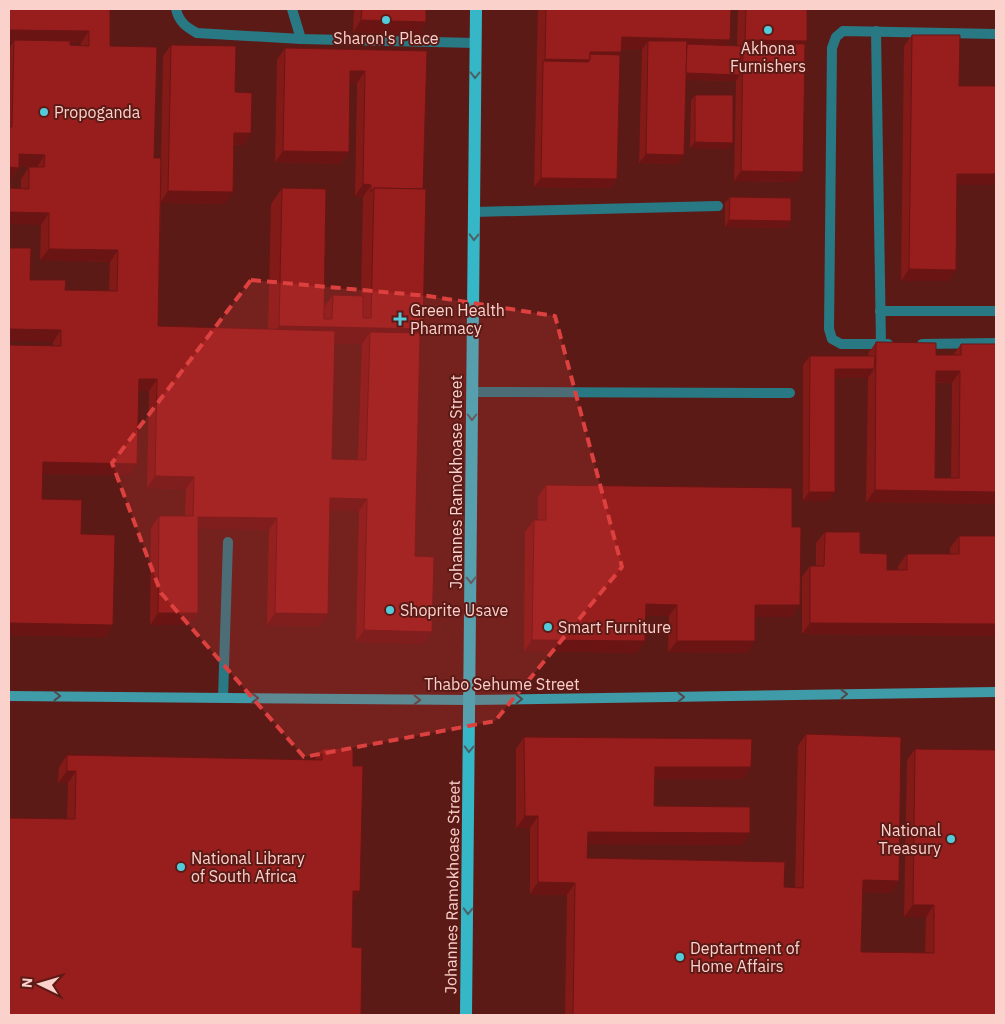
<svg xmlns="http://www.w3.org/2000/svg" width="1005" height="1024" font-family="'IBM Plex Sans',sans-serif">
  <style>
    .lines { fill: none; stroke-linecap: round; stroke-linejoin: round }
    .lane { stroke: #287984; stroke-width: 10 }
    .secondary { stroke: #3e9ba7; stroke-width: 10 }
    .primary { stroke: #36b7c7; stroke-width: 12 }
    .wall { fill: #821a18; fill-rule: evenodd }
    .shaded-wall { fill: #6a1514 }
    .building { fill: #971e1c; stroke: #6a1514; fill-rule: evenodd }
    .oneway { stroke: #4b6166 }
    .oneway2 { stroke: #524749 }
    .marked { fill: #dc4140; fill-opacity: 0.2; stroke: #dc4140; stroke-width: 4; stroke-dasharray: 10 6; stroke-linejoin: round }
    .poi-dot { fill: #53cbda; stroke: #5c1a16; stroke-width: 2 }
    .labels { text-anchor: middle; stroke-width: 4; stroke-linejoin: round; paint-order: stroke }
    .poi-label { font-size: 16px; fill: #fbd1cb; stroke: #5c1a16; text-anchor: start }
    .street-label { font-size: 16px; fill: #fbd1cb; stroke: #5c1a16 }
  </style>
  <rect width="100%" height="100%" fill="#5c1a16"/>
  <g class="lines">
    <g class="lane">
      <path d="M176,9C179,22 186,27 197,33L301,39L476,43"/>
      <polyline points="292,9 301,39"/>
      <polyline points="876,31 881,344"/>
      <polyline points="474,212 718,206"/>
      <polyline points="880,311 996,311"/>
      <polyline points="888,344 841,344 832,339 829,329 832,48 836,37 843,31 996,34"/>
      <polyline points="922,344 996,343"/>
      <polyline points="473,392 790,393"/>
      <polyline points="223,698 228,542"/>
    </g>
    <polyline class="secondary" points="9,696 470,700 996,692"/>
    <polyline class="primary" points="466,1015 476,9"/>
  </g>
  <g class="wall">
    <path d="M9,9H110V46L154,158H161L163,56L171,45L235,92L251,133L243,145H234L225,204L161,203L158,326L268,330L271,204L282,188L324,307L333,295L361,296L363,197L355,196L357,83H350L349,152L340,164L275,162L277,60L285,48L427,51L423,189V329L420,333L415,556L432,632L424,644L356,642L359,511L330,510L328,614L320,626L267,625L269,530L198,528V613L189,625H150L151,528L159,516H185L186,489L147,488L149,391H139L129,475L43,474L42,499L81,534L113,625L105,637L9,635L53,346V342L30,280L65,290L109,291L110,262L40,260L41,225L21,188V179L29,167H37L19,166L11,179H9V48L13,42H9ZM70,43H81V45H70ZM334,343L362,344L358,459H332Z"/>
    <polygon points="354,9 426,9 426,22 418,34 353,32"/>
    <polygon points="538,9 731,9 727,45 737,46 738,9 807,9 797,182 734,181 736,81 686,80 684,155 678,164 639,163 642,50 622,49 620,55 617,179 610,188 534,187"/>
    <polygon points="912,35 959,86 996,86 996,185 957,185 948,281 901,281 904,46"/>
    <polygon points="695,95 728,149 690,148 691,101"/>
    <polygon points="730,197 791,221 786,228 725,227 725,203"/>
    <path d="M876,342L936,355H953L961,344L996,504L866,502L868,378H835L828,501H803V365L810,356H868V354ZM936,383H952L951,478H935Z"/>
    <polygon points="546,485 792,617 755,617 747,653 668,652 669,616 645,616 637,653 524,651 525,532 534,520 538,520 538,497"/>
    <polygon points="825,532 887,570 898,570 898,566 907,554 950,554 950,548 959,536 996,563 996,636 802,634 802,577 810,566 816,566 816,543"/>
    <polygon points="806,734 891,893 862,892 861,952 925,953 926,917 904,917 907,760 915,749 996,1015 565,1015 567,895 530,894 530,828 516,828 516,749 524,737 751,767 743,779 655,779 654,806 742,845 587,844 587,858 784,887 795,887 798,746"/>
    <polygon points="322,749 353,902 352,947 361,1015 67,819 68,783 58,783 59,767 67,755 314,760"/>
  </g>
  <g class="shaded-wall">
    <polygon points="361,20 426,22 418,34 353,32"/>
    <polygon points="9,30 89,31 81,43 14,42 14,40 13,42 9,42"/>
    <polygon points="622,37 730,40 722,52 648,41 642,50 614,49"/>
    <polygon points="745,40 807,41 799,53 743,43"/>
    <polygon points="590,52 621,52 613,64 543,61 545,59"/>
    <polygon points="350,71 365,71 357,83 342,83"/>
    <polygon points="684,73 740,75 736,81 680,80"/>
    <polygon points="234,133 251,133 243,145 226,144"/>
    <polygon points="695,142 733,143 728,149 690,148"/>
    <polygon points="283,151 349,152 340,164 275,162"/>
    <polygon points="19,154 45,155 37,167 11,166"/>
    <polygon points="646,154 684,155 678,164 639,163"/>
    <polygon points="9,167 19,168 11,179 9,179"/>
    <polygon points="741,171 803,172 797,182 734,181"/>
    <polygon points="957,174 996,174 996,185 948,185"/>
    <polygon points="541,178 617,179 610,188 534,187"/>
    <polygon points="363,184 371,185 363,197 355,196"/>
    <polygon points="168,191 233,192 225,204 160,203"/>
    <polygon points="9,212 49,213 41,225 9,224"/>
    <polygon points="729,220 791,221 786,228 725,227"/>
    <polygon points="49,249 118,250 110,262 40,260"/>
    <polygon points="909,269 956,270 948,281 901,281"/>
    <polygon points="279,326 423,329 412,345 370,332 362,344 268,342"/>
    <polygon points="9,329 61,330 53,342 9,341"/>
    <polygon points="835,369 874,369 868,378 829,378"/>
    <polygon points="936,371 960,371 952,383 928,382"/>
    <polygon points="139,379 157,379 149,391 131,391"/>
    <polygon points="43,462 137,464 129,475 35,474"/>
    <polygon points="155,476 194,477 186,489 147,488"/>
    <polygon points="875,490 996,492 996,504 866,502"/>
    <polygon points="809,492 835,492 828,501 803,501"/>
    <polygon points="330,498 367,499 359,511 322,510"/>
    <polygon points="198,517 277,518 269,530 190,528"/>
    <polygon points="646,604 677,605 669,616 637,616"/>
    <polygon points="755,605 800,605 792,617 747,617"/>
    <polygon points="158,613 198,613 189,625 150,625"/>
    <polygon points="275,613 328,614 320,626 267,625"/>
    <polygon points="9,623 113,625 105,637 9,635"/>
    <polygon points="810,623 996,624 996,636 802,634"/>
    <polygon points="364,630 432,632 424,644 356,642"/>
    <polygon points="532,640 645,641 637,653 524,651"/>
    <polygon points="677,641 755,641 747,653 668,652"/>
    <polygon points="655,767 751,767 743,779 647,779"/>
    <polygon points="67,771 76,771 68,783 58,783"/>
    <polygon points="525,816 538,816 530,828 516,828"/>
    <polygon points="588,832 750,833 742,845 580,844"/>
    <polygon points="863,880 899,881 891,893 854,892"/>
    <polygon points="538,882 575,883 567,895 530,894"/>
    <polygon points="353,891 360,891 352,903"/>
    <polygon points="913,905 934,905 926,917 904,917"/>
  </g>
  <g class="building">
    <polygon points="9,9 110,9 110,46 157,47 154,158 161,158 158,326 335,331 332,459 366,460 370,332 420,333 415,556 434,557 432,632 364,630 367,499 330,498 328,614 275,613 277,518 198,517 198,613 158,613 159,516 193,516 194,477 155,476 157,379 139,379 137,464 43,462 42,499 82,500 81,534 115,535 113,625 9,623 9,345 61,346 61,330 9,329 9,248 31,248 30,280 66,280 65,290 117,291 118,250 49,249 49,213 9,212 9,188 29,189 29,167 44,167 45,155 19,154 19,168 9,167 9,127 12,127 14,40 70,41 70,45 89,46 89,31 9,30"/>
    <polygon points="362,9 426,9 426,22 361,20"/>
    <polygon points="546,9 731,9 730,40 622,37 621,52 590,52 590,60 545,59"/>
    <polygon points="746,9 807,9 807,41 745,40"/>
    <polygon points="912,35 960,35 959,86 996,86 996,174 957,174 956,270 909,269"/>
    <polygon points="648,41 687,41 684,155 646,154"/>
    <polygon points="743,43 805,44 803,172 741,171"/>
    <polygon points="687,44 741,46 740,75 686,73"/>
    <polygon points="171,45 236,46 235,92 252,93 251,133 234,133 233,192 168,191"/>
    <polygon points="285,48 427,51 423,189 374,188 371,192 371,185 363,184 365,71 350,71 349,152 283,151"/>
    <polygon points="590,54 620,55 617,179 541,178 543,61 588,62 590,60"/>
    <polygon points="695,95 733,95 733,143 695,142"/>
    <polygon points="282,188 326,189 324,319 332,319 333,295 363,296 363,318 371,318 374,188 426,189 423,329 279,326"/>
    <polygon points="730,197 791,198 791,221 729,220"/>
    <path d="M876,342L936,343V355H961V344H996V492L875,490ZM936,371H960L959,478H935Z"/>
    <polygon points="810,356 875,356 874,369 835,369 835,492 809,492"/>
    <polygon points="546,485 792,488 792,527 801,527 800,605 755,605 755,641 677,641 677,605 646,604 645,641 532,640 534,520 546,520"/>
    <polygon points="825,532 860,532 860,553 887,554 887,570 907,570 907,554 959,554 959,536 996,536 996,624 810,623 810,566 824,566"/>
    <polygon points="806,734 901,737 899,881 863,880 861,952 934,953 934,905 913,905 915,749 996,750 996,1015 573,1015 575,883 538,882 538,816 525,816 524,737 752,739 751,767 655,767 654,806 750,807 750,833 588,832 587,858 785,862 784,887 803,888"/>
    <polygon points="322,749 353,749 353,766 363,766 360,891 353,891 352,947 362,948 361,1015 9,1015 9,818 75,819 76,771 67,771 67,755 322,760"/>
  </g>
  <defs><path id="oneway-chevron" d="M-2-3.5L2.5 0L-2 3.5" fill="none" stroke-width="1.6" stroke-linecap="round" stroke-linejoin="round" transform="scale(1.25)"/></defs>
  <g class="oneway">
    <use href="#oneway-chevron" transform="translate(475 75) rotate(91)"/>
    <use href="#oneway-chevron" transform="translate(474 237) rotate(91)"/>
    <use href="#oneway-chevron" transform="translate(472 417) rotate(90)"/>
    <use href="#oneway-chevron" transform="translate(471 580) rotate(90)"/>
    <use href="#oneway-chevron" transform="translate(469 749) rotate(91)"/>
    <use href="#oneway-chevron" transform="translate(468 911) rotate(91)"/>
  </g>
  <g class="oneway2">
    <use href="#oneway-chevron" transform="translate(844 694) rotate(-1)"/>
    <use href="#oneway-chevron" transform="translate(57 696) rotate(1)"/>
    <use href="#oneway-chevron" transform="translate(681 697) rotate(-1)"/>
    <use href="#oneway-chevron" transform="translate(255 698) rotate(1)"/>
    <use href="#oneway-chevron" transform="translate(519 699) rotate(-1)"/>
    <use href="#oneway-chevron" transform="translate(417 700) rotate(1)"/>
  </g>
  <path class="marked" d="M251,280L428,296L555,316L622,567L495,721L304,757L161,593L112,463Z"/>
  <g class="poi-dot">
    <circle cx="386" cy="20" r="5"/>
    <circle cx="768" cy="30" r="5"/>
    <circle cx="44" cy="112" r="5"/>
    <path d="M397.5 311.5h5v5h5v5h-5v5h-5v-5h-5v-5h5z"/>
    <circle cx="390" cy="610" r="5"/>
    <circle cx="548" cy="627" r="5"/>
    <circle cx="951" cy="839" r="5"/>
    <circle cx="181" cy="867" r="5"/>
    <circle cx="680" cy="957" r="5"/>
  </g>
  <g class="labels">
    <g class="poi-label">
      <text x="386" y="44" text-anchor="middle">Sharon's Place</text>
      <text x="768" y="54" text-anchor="middle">Akhona<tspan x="768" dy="18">Furnishers</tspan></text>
      <text x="54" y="118">Propoganda</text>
      <text x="410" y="316">Green Health<tspan x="410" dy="18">Pharmacy</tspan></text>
      <text x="400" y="616">Shoprite Usave</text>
      <text x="558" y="633">Smart Furniture</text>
      <text x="941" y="836" text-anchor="end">National<tspan x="941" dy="18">Treasury</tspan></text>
      <text x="191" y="864">National Library<tspan x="191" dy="18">of South Africa</tspan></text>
      <text x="690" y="954">Deptartment of<tspan x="690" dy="18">Home Affairs</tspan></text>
    </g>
    <g class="street-label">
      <text transform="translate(456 482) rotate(-90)" y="6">Johannes Ramokhoase Street</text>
      <text x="502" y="690">Thabo Sehume Street</text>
      <text transform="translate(452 887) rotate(-89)" y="6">Johannes Ramokhoase Street</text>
    </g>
  </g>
  <rect width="1005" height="1024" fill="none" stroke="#fbd1cb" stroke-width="20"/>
  <g transform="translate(40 984) rotate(275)" stroke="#5c1a16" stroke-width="4" paint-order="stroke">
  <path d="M0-4L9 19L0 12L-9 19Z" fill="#fbd1cb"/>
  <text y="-8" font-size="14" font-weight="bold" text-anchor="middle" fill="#fbd1cb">N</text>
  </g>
</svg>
